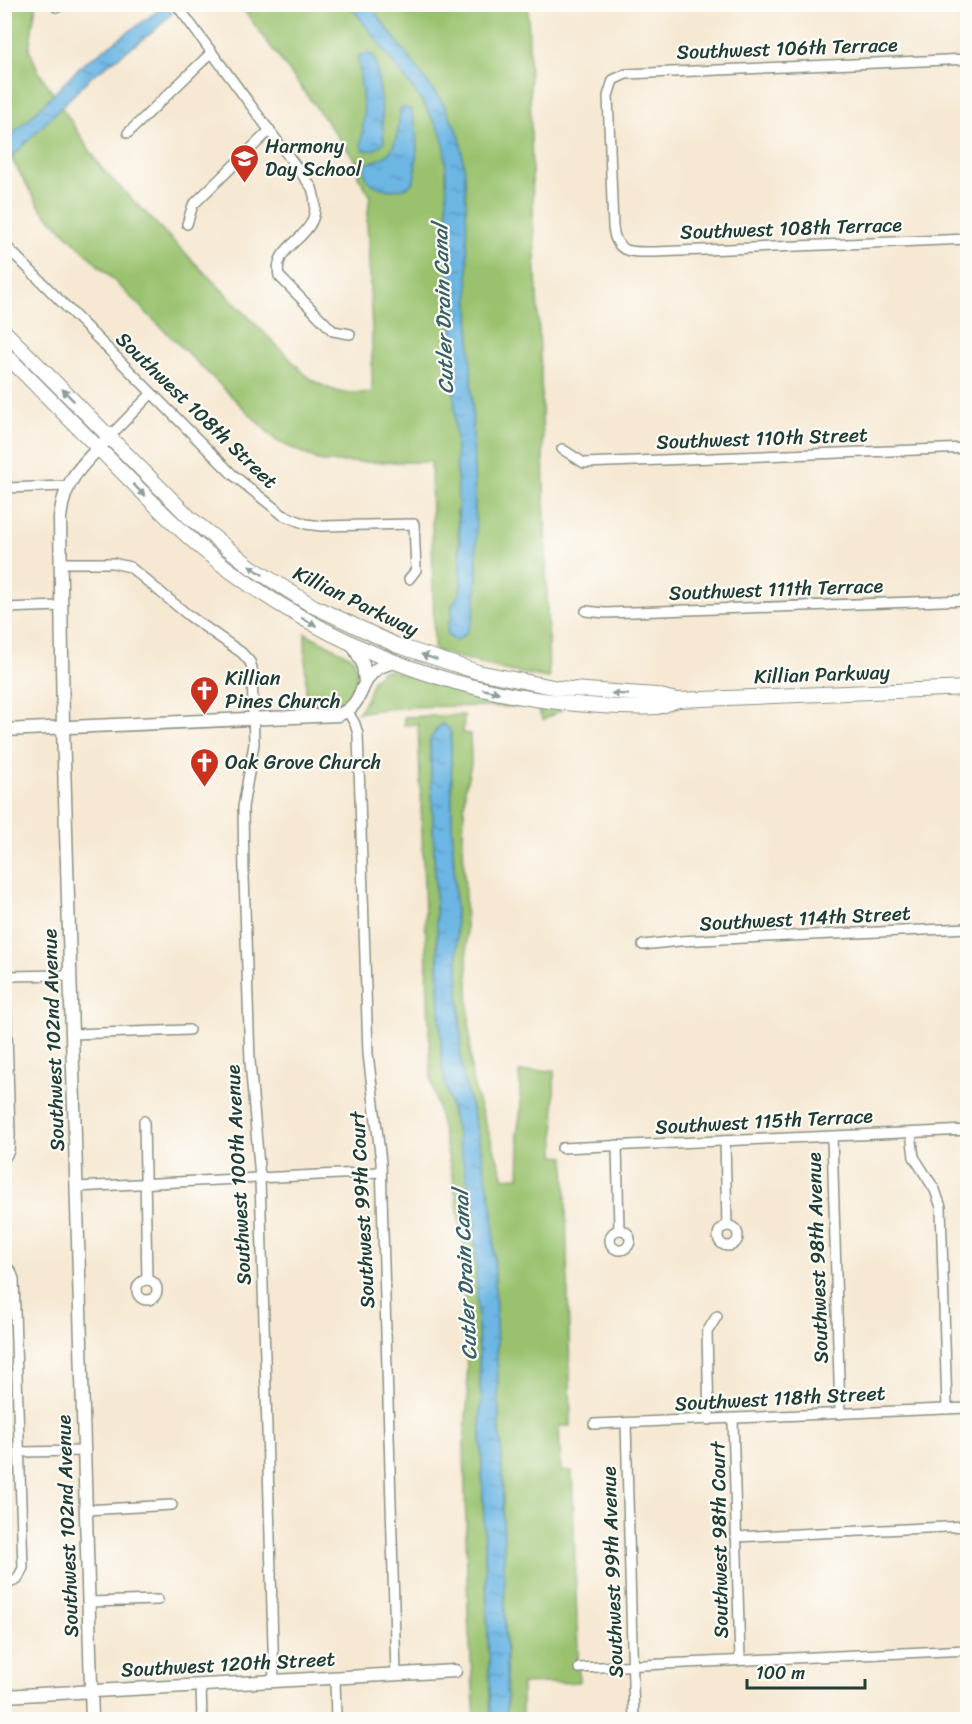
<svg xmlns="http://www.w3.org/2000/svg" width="972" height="1724" font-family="Sriracha,sans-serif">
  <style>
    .green { fill: #9ac26e; stroke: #5c8051; stroke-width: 1.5; fill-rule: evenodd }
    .water { fill: url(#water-ripples); stroke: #467a8c; stroke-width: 1.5 }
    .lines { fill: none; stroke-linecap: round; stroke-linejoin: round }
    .minor-casing { stroke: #8a9283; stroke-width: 12 }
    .tertiary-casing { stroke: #8a9283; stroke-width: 15 }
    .secondary-casing { stroke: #8a9283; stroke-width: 16 }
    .minor { stroke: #fff; stroke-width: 9 }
    .tertiary { stroke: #fff; stroke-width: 12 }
    .secondary { stroke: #fff; stroke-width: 14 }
    .oneway { fill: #8f9e9a }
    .labels { text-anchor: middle; stroke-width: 4.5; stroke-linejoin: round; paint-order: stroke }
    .street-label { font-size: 20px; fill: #1f3d34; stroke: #fdfcf7 }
    .poi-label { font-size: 20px; fill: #1f3d34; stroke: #fdfcf7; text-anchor: start }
    .water-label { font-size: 21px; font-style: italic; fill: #366169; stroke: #fdfcf7 }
  </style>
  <defs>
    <pattern id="water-ripples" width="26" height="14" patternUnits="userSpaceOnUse" patternTransform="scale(1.5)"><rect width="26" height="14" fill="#6cb6e4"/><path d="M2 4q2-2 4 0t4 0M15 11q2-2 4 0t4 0" fill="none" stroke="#5895ba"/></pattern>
  </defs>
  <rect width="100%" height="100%" fill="#fdfcf7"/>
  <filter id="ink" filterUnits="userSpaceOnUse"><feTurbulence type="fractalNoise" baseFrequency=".0167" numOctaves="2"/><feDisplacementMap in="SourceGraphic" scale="12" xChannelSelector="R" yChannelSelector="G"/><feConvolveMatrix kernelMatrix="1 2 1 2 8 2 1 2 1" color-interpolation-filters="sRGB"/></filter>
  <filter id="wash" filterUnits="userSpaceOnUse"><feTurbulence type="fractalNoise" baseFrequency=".008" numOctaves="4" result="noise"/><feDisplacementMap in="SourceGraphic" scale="24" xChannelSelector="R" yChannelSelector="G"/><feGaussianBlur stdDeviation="1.35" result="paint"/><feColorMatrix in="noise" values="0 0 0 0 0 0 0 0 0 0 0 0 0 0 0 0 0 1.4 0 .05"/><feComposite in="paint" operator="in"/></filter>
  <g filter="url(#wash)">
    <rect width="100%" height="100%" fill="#f6e8d2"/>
    <g class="green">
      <path d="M4,5H36L29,49L39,72L102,169L309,378C333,393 345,395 372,392V331L367,222L370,195L358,176V164L240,5H528L533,214L541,371L549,678L505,670L434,651L431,462H322L277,441L41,209L5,148ZM472,462L477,564L476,597L468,628L465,635L456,641L447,635L448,624L452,618V605L459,595L461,585L457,510Z"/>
      <path d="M305,633L353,658C357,670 362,696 345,702C334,706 317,704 306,704Z"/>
      <path d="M389,670L469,694L523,705L562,710L543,720L538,710L530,707C473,707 414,703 358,713L367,698L373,680L382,671Z"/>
      <polygon points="464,715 463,733 470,734 471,764 465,790 463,839 471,1071 475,1092 504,1178 519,1177 520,1147 517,1135 521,1109 519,1072 554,1070 555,1156 565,1157 571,1426 559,1426 561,1471 572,1471 579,1682 522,1684 522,1719 507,1719 502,1457 499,1425 493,1211 474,1116 464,1081 460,1052 461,1040 452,822 451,737 451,732 442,724 437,728 430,741 442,1068 474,1209 480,1387 482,1401 480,1410 491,1719 475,1719 468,1616 464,1443 468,1396 463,1275 463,1245 454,1183 431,1079 418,724 404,725 404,717"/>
    </g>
    <g class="water">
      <polygon points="166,5 172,13 154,31 91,77 5,164 5,141 31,117 81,66"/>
      <path d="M350,5H370L444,105L460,137L465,175L477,564C476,587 480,629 456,641L447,635L448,624L452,618V605L459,595L461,585L445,148L440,131L422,101Z"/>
      <path d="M367,54L372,55L375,60L381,98L384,142C377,149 372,153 362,149L361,144L364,113L358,57L361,55Z"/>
      <path d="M402,108L410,109C420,132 417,156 414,181C403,198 356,189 366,164C372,161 380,160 385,156C398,148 399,123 400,109Z"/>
      <polygon points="441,724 450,729 451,737 452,822 461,1040 460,1052 464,1081 474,1116 493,1211 499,1425 502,1457 507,1719 491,1719 480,1410 482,1401 480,1387 474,1209 442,1068 430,741 432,736"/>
    </g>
  </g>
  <g filter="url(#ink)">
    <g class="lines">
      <defs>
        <g id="minor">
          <path d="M176,4L312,188C329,241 271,239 279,276L333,331L350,334"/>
          <polyline points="56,7 70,4"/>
          <path d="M968,59L626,74L613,80L608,96L613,227C616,255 632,252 655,252L968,239"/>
          <polyline points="128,133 212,52"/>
          <polyline points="187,224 193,205 270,130"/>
          <polyline points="4,244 232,474 283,515 306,524 321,526 414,524 416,570 409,579"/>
          <polyline points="109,437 151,394"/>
          <polyline points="562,449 584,463 968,448"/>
          <polyline points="4,488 67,486"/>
          <polyline points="60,563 113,563 130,567 188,615 242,653 250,662 252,668 254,744 243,807 244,876 250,1061 260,1178 274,1681"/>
          <polyline points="4,608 61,606"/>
          <polyline points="586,611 605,613 968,600"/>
          <polyline points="347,710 355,724 358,734 368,1054 381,1162 396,1674"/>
          <polyline points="4,932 10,1135 9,1151 4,1159"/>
          <polyline points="643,945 679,941 968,928"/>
          <polyline points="6,976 71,975"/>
          <polyline points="72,1034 189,1030"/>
          <polyline points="144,1121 147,1280"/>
          <polyline points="911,1133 914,1157 935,1190 941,1207 947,1409"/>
          <polyline points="832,1136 840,1414"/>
          <polyline points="725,1141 727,1226"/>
          <polyline points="617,1145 619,1230"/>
          <polyline points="562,1148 968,1130"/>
          <polyline points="76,1187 381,1172"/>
          <circle cx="728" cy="1236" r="10"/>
          <circle cx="620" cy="1240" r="10"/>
          <polyline points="4,1266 11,1271 14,1279 23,1568 17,1580 4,1585"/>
          <circle cx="147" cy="1290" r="10"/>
          <polyline points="733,1419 740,1660"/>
          <polyline points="709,1420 707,1332 717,1316"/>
          <polyline points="626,1423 634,1720"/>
          <polyline points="594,1424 968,1408"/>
          <polyline points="20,1452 84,1451"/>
          <polyline points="86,1510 172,1505"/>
          <polyline points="736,1537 968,1526"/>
          <polyline points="89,1602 158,1600"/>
          <polyline points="579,1668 968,1650"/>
          <polyline points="335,1677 336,1720"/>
          <polyline points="201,1685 202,1720"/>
        </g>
        <g id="tertiary">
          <polyline points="352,643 363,664 365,682"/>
          <path d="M4,730L338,715C371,703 353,670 395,662"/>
          <polyline points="4,1696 455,1671"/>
          <path d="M92,1720L63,727L60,518C64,478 83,465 109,437"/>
        </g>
        <g id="secondary">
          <polyline points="4,331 190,518 251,567 313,606 396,645 478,672 558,688 656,695 676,700"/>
          <path d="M4,353C47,396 89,439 132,482C154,504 176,527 200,547C295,626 412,681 535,699C563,703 592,706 620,707C632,707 645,708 657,707C664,706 671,702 678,700L968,688"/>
        </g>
      </defs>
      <use href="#minor" class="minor-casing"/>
      <use href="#tertiary" class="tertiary-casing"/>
      <use href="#secondary" class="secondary-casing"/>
      <use href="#minor" class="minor"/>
      <use href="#tertiary" class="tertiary"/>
      <use href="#secondary" class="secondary"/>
    </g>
    <defs><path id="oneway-solid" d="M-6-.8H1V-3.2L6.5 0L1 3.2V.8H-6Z" transform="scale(1.5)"/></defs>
    <g class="oneway">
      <use href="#oneway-solid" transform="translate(68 395) rotate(-135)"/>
      <use href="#oneway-solid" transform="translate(139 490) rotate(45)"/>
      <use href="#oneway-solid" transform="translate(256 570) rotate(-145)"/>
      <use href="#oneway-solid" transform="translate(309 622) rotate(28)"/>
      <use href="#oneway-solid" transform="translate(429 657) rotate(-161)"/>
      <use href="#oneway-solid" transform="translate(491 691) rotate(12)"/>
      <use href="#oneway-solid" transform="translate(620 694) rotate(-176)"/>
    </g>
  </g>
  <defs>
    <symbol id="school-pin" viewBox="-11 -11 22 30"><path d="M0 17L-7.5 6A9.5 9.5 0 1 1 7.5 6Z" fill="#c8321e" stroke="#fdfcf7"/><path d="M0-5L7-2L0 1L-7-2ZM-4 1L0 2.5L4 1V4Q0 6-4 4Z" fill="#fff"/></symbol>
    <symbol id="church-pin" viewBox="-11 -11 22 30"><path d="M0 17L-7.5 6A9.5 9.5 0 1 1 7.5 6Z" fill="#c8321e" stroke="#fdfcf7"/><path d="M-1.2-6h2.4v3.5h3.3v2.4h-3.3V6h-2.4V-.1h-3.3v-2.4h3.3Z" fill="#fff"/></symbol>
  </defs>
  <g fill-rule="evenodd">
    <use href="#school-pin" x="228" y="142" width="33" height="45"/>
    <use href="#church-pin" x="188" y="674" width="33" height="45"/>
    <use href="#church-pin" x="188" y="746" width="33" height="45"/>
  </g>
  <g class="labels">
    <g class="street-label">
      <text transform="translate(787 48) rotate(-2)" y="7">Southwest 106th Terrace</text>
      <text transform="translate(791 228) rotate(-2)" y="7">Southwest 108th Terrace</text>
      <text transform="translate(197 410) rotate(44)" y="7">Southwest 108th Street</text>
      <text transform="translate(762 438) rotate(-2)" y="7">Southwest 110th Street</text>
      <text transform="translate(776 589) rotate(-2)" y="7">Southwest 111th Terrace</text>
      <text transform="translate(356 601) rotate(26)" y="7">Killian Parkway</text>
      <text transform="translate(822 674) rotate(-2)" y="7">Killian Parkway</text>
      <text transform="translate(805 918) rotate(-3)" y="7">Southwest 114th Street</text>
      <text transform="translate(53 1040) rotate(-92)" y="7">Southwest 102nd Avenue</text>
      <text transform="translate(764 1121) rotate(-3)" y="7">Southwest 115th Terrace</text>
      <text transform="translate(238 1175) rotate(-93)" y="7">Southwest 100th Avenue</text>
      <text transform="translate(362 1210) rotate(-93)" y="7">Southwest 99th Court</text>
      <text transform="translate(817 1258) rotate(-92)" y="7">Southwest 98th Avenue</text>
      <text transform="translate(780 1398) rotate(-3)" y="7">Southwest 118th Street</text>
      <text transform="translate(67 1526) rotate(-92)" y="7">Southwest 102nd Avenue</text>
      <text transform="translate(719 1540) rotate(-91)" y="7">Southwest 98th Court</text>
      <text transform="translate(612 1572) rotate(-92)" y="7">Southwest 99th Avenue</text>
      <text transform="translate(228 1664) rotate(-3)" y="7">Southwest 120th Street</text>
    </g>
    <g class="poi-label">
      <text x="265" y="153">Harmony<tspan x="265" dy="23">Day School</tspan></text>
      <text x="225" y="685">Killian<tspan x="225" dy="23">Pines Church</tspan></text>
      <text x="225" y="769">Oak Grove Church</text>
    </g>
    <g class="water-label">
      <text transform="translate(443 309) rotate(-92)" y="7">Cutler Drain Canal</text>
      <text transform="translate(465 1275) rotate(-93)" y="7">Cutler Drain Canal</text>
    </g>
  </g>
  <rect width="972" height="1724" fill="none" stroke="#fdfcf7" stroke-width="24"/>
  <path d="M747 1679v9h118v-9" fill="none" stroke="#1f3d34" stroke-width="3"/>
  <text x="756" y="1679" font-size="18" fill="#1f3d34" stroke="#fdfcf7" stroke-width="4.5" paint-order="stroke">100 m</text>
</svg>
